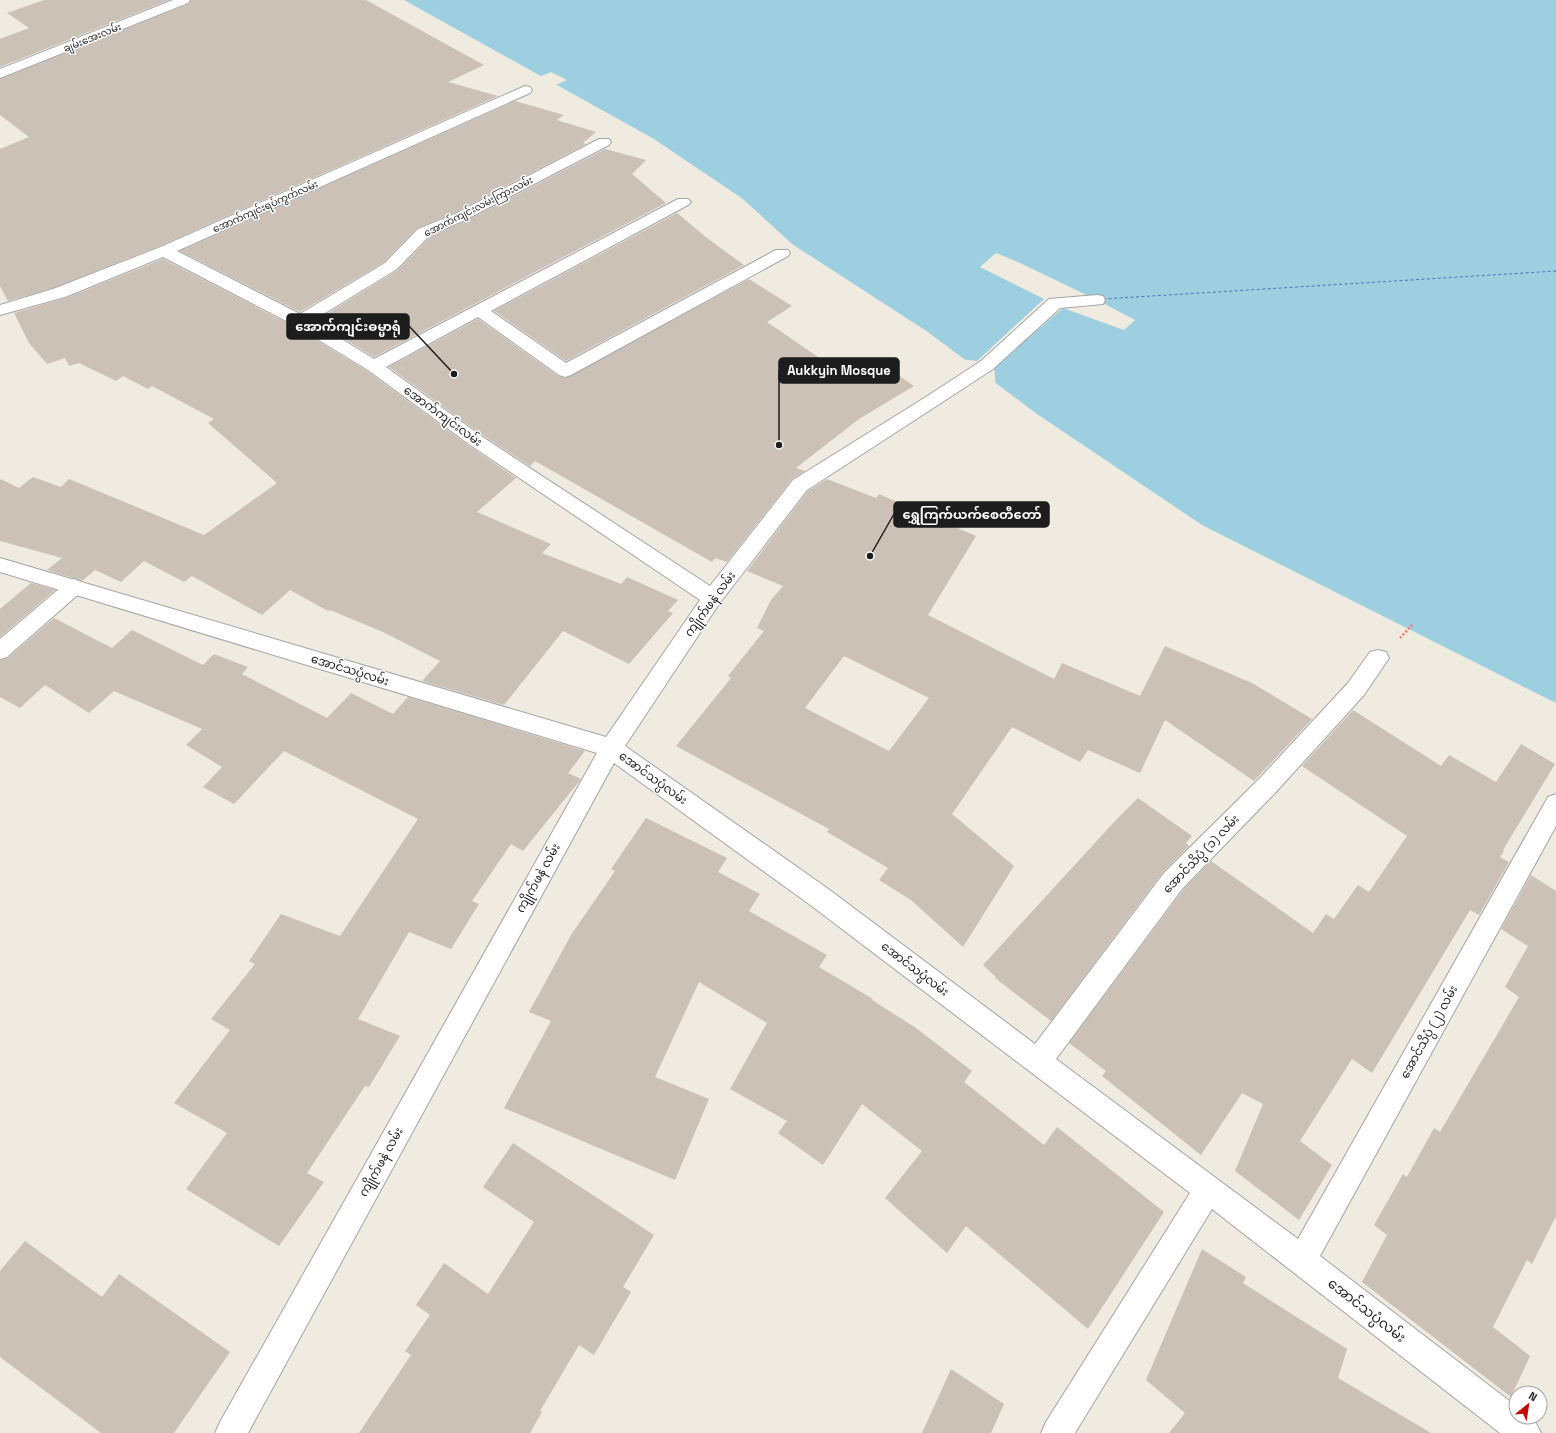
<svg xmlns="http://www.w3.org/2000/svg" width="1556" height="1433" font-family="'Space Grotesk','Noto Sans Myanmar',sans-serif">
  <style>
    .water { fill: #9ecfe0 }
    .pier { fill: #efebe1 }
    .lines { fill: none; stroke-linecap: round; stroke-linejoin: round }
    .ferry { stroke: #4378b2; stroke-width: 1; stroke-dasharray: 3 2.5; stroke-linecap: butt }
    .building { fill: #cbc1b7; fill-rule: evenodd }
    .lane-casing { stroke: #a4a4a4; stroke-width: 2 }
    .street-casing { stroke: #a4a4a4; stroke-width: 2 }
    .path { stroke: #ff7662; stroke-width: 2.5; stroke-dasharray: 2 2; stroke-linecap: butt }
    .lane { fill: #fff; fill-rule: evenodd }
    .street { fill: #fff; fill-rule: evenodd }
    .labels { text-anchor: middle; stroke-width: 3; stroke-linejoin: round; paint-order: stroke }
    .far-street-label { font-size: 10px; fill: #1d1d1d; stroke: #fff }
    .street-label { font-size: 12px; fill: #1d1d1d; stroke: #fff }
    .near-street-label { font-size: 14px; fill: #1d1d1d; stroke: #fff }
    .leader { fill: none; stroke: #1d1d1d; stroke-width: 1.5 }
    .callout-dot { fill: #1d1d1d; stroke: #fff; stroke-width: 1.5 }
    .callout { fill: #1d1d1d; stroke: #1d1d1d; stroke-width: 1.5 }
    .callout-label { font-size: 13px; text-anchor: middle; font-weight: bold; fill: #fff }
  </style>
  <rect width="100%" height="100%" fill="#efebe1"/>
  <polygon class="water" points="404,0 1556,0 1556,703 1202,525 1037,414 928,332 792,244 743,199 654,139"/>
  <g class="pier">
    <polygon points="551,72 567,80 554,86 539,77"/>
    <polygon points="996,253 1018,262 1097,300 1135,320 1124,330 1063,308 994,368 996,386 959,359 977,361 1044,299 980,267"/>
  </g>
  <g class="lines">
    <polyline class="ferry" points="1103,299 1556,271"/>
  </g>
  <g class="building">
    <polygon points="44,0 169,0 0,67 0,39 29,28 7,13"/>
    <polygon points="191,0 366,0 484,65 448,82 498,96 157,247 53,288 8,301 0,286 0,149 29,137 0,115 0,79 189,4"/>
    <polygon points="515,101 564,115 557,120 596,132 583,143 586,144 454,213 417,228 384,262 300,312 180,251"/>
    <polygon points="605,149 646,160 632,174 666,203 374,357 315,321 398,270 431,236 466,221"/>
    <polygon points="677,213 707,238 744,265 566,361 494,311"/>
    <polygon points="163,259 293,326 367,371 468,445 516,478 477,512 551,544 542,553 621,584 627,577 678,600 668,611 673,613 629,664 563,631 504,705 422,681 440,661 383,632 330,610 328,611 290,590 262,615 192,576 184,582 144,561 121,582 95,570 82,581 47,570 62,558 0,541 0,479 19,488 33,477 61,487 69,479 204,535 277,483 208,423 214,419 152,386 148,389 123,376 116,381 79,363 69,366 65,358 47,364 29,343 14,313 66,298"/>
    <polygon points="749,279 792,306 767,322 853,381 882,364 914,386 859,419 796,468 805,471 792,479 727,562 715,558 712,562 535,461 530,466 482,435 389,367 478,319 558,376 565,378"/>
    <path d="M827,479L876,498L879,494L976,536L928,615L1054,679L1062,663L1140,696L1165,646L1252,683L1312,719L1254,781L1165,720L1140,773L1088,750L1080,762L1012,727L952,814L1014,866L963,947L911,900L879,880L888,868L827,832L829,829L676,746L731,678L728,676L764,631L757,628L771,600L783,586L747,571L808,491ZM844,656L929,698L889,751L805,708Z"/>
    <polygon points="31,583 55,590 0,637 0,609"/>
    <polygon points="54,618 112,648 132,630 203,665 214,654 248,667 242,674 327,718 351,693 393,714 408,697 585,751 568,773 581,779 523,851 511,844 472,901 479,904 451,949 409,932 358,1019 400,1036 369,1087 365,1086 307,1173 324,1182 279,1246 186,1189 227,1133 174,1103 230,1030 211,1019 255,964 249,961 281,914 340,936 418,819 284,751 234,804 203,787 222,767 186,745 202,729 114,691 89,713 45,685 20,708 0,697 0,660 8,658"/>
    <polygon points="1353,710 1441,766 1449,755 1496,782 1521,744 1555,764 1503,850 1504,851 1500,857 1509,862 1479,915 1470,910 1372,1073 1352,1059 1300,1141 1332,1165 1299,1220 1235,1171 1263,1104 1242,1093 1201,1155 1102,1076 1106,1071 1069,1043 1183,890 1211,861 1313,933 1326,914 1334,919 1358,885 1369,892 1407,836 1302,766"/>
    <polygon points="1138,798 1192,836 1186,843 1189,846 1163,872 1051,1021 995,978 996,977 983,965 1115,821"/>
    <polygon points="646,818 727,858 718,872 760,894 749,911 827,955 819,967 873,999 872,1000 916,1028 972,1071 964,1082 1044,1145 1057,1127 1164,1212 1088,1329 966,1226 947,1253 885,1198 922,1151 862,1104 823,1165 778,1133 787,1121 730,1089 767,1023 699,982 655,1077 709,1099 675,1180 504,1108 551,1021 529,1012 571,935 615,871 611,869"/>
    <polygon points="1531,875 1556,891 1556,1216 1532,1264 1527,1260 1493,1327 1530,1356 1511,1397 1362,1282 1387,1235 1374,1225 1403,1174 1407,1177 1434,1128 1440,1132 1519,997 1505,987 1528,946 1501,929"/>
    <polygon points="513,1143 654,1235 623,1287 631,1292 594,1355 579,1345 540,1411 542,1412 530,1433 359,1433 411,1355 405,1351 430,1315 416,1305 444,1263 488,1294 534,1222 483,1187"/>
    <polygon points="25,1241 102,1297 119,1274 230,1352 174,1433 101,1433 0,1357 0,1271"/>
    <polygon points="1202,1249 1246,1277 1243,1283 1347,1349 1338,1378 1431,1433 1169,1433 1185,1413 1146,1380"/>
    <polygon points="951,1369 1004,1404 991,1433 922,1433"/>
  </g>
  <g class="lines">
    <defs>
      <g id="lane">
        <polygon points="1097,295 1103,296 1105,300 1103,304 1060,308 993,369 941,403 935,405 929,403 926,399 929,395 981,361 1049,299"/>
        <polygon points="74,579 81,582 84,587 81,592 7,657 0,659 0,639 67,582"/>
      </g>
      <g id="street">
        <polygon points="173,0 190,0 188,3 0,78 0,69"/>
        <path d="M525,86L530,87L532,90L530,93L177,251L300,314L385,263L418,229L455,214L599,139H609L611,142L609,145L465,220L430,235L397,269L312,321L374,359L678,199H688L691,202L688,205L491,311L566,363L776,250H788L790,253L788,256L571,375L565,377L559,375L478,317L386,367L481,436L710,586L793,480L929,395L935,393L941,395L944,399L941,403L807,490L719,604L625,746L827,888L1035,1044L1164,873L1259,779L1348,683L1370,652L1378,650L1386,652L1389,658L1364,695L1275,793L1182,889L1056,1059L1298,1239L1548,797L1556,794V826L1320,1256L1516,1406V1417C1532,1417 1534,1418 1541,1433H1500L1212,1209L1075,1433H1041L1046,1422L1190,1193L809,904L614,763L248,1433H215L220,1422L597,753L0,572V558L606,737L700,600L469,444L368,370L294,325L163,257L65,297L0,315V305L53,289L158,248Z"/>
      </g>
    </defs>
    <use href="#lane" class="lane-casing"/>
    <use href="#street" class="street-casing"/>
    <polyline class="path" points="1400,638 1413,624"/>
    <use href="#lane" class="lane"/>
    <use href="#street" class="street"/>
  </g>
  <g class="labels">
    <g class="far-street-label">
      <text transform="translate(92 37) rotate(-22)" y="4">ချမ်းအေးလမ်း</text>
      <text transform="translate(265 206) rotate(-24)" y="4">အောက်ကျင်းရပ်ကွက်လမ်း</text>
      <text transform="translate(478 206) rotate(-27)" y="4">အောက်ကျင်းလမ်းကြားလမ်း</text>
    </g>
    <g class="street-label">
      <text transform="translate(443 416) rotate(36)" y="4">အောက်ကျင်းလမ်း</text>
      <text transform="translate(710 604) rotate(-54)" y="4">ကျိုက်ဖနဲ လမ်း</text>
      <text transform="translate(350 670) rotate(17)" y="4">အောင်သပ္ပံလမ်း</text>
      <text transform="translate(653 778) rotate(36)" y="4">အောင်သပ္ပံလမ်း</text>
      <text transform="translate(1201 854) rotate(-46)" y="4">အောင်သိပ္ပံ (၁) လမ်း</text>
      <text transform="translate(538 878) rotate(-61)" y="4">ကျိုက်ဖနဲ လမ်း</text>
      <text transform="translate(915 969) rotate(37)" y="4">အောင်သပ္ပံလမ်း</text>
      <text transform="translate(1429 1032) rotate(-61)" y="4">အောင်သိပ္ပံ (၂) လမ်း</text>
      <text transform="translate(381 1162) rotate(-61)" y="4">ကျိုက်ဖနဲ လမ်း</text>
    </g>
    <g class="near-street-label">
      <text transform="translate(1367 1310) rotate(38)" y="5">အောင်သပ္ပံလမ်း</text>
    </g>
  </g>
  <path class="leader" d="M454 374L409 326M779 445L779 370M870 556L894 514"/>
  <g class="callout-dot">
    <circle cx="454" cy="374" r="4"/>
    <circle cx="779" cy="445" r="4"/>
    <circle cx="870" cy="556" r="4"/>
  </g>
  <g class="callout">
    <rect x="287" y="314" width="122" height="25" rx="4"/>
    <rect x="779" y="358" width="120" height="25" rx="4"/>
    <rect x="894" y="502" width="155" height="25" rx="4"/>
  </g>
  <g class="callout-label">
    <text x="348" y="331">အောက်ကျင်းဓမ္မာရုံ</text>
    <text x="839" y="375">Aukkyin Mosque</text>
    <text x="972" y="519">ရွှေကြက်ယက်စေတီတော်</text>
  </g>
  <g transform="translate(1528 1405) rotate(30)"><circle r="19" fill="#ffffff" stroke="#a5a5a5"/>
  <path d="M0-3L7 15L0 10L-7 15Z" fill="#c90500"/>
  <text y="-6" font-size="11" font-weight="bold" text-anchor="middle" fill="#1d1d1d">N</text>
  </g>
</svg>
